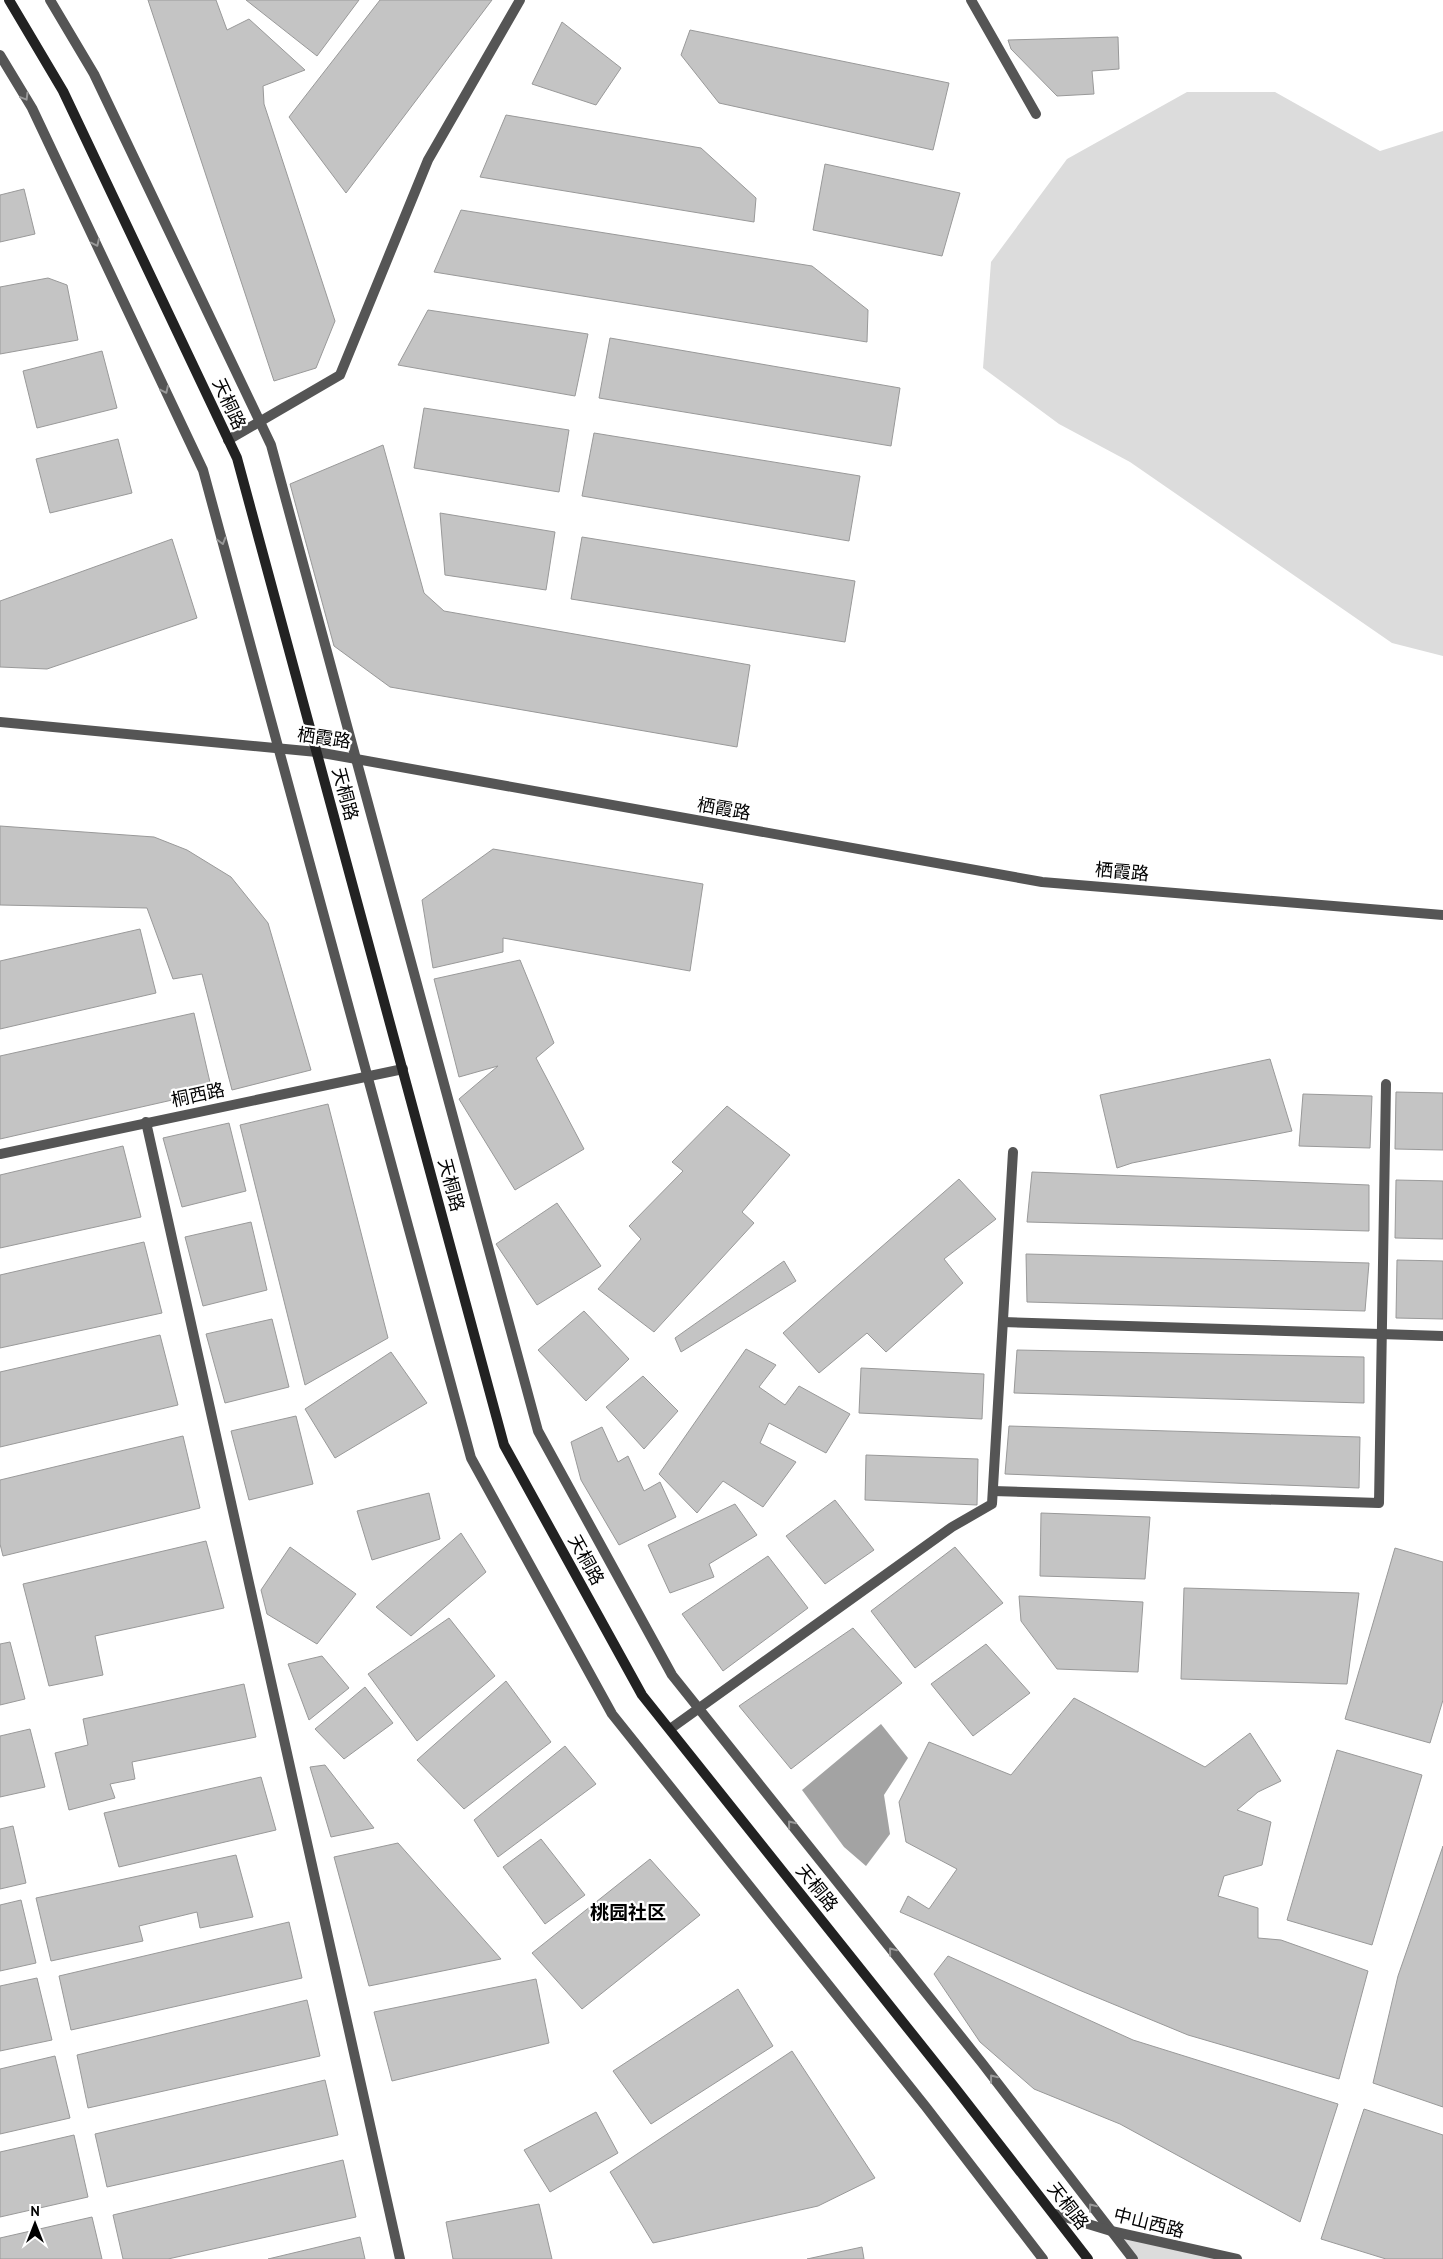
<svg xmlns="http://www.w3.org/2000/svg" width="1443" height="2259" font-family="'PT Sans','Noto Sans SC',sans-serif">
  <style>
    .green { fill: #dcdcdc }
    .water { fill: #a3a3a3 }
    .building { fill: #c4c4c4; stroke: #999 }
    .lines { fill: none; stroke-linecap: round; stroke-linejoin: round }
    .service { stroke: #555; stroke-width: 10 }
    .minor { stroke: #555; stroke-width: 10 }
    .tertiary { stroke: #555; stroke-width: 10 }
    .secondary { stroke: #222; stroke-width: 10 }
    .oneway { stroke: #999 }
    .labels { text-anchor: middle; stroke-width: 4.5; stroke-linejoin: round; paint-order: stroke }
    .street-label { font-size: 18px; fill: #000; stroke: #fff }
    .neighbourhood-label { font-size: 19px; font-weight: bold; fill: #000; stroke: #fff }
  </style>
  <rect width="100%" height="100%" fill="#fff"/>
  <g class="green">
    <polygon points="1187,92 1275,92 1380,151 1443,131 1443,656 1392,643 1130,462 1059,424 983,368 991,262 1067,159"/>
    <polygon points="1111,2231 1243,2259 1133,2259"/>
  </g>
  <polygon class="water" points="881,1724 908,1758 884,1795 890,1834 866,1866 844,1847 802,1790"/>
  <g class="building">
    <polygon points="148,0 216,0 227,30 249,19 305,70 263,86 264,104 335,321 316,368 274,381"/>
    <polygon points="246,0 359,0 317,56"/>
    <polygon points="380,0 492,0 346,193 289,117"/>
    <polygon points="562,22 621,68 596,105 532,84"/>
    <polygon points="690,30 949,83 933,150 719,103 681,55"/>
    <polygon points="1118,37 1119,69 1092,71 1094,94 1057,96 1011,49 1008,40"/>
    <polygon points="506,115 701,148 756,198 754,222 480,177"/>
    <polygon points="825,164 960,193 942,256 813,230"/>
    <polygon points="24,189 35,234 0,242 0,195"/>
    <polygon points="461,210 812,266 868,310 867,342 434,272"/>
    <polygon points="48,278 67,285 78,340 0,354 0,287"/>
    <polygon points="428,310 588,334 575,396 398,365"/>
    <polygon points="610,338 900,388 891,446 599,398"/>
    <polygon points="102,351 117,408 37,428 23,371"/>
    <polygon points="424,408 569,430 559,492 414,468"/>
    <polygon points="594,433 860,476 849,541 582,496"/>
    <polygon points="118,439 132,493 50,513 36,459"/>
    <polygon points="383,445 424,593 444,611 750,665 737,747 390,687 334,646 290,484"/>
    <polygon points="440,513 555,532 546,590 445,575"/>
    <polygon points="582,537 855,581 845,642 571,599"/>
    <polygon points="172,539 197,618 47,669 0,667 0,601"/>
    <polygon points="0,826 154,837 187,850 231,877 268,923 311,1070 232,1090 202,974 173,979 147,908 0,905"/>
    <polygon points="493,849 703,884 690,971 503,938 503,952 433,968 422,900"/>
    <polygon points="140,929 156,993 0,1029 0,961"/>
    <polygon points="520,960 554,1043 536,1058 584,1149 515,1190 459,1099 498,1066 459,1077 434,979"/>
    <polygon points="194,1013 212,1091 0,1139 0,1056"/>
    <polygon points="1270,1059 1292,1131 1132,1163 1117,1168 1100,1095"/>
    <polygon points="1396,1092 1443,1093 1443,1150 1395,1149"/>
    <polygon points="1303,1094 1372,1096 1370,1148 1299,1146"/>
    <polygon points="328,1104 388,1338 305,1385 240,1125"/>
    <polygon points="727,1106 790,1155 742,1212 754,1223 654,1332 598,1289 641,1239 629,1226 683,1171 672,1162"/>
    <polygon points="229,1123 246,1191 182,1207 163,1138"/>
    <polygon points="123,1146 141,1217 0,1248 0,1175"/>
    <polygon points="1032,1172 1369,1185 1369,1231 1027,1222"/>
    <polygon points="959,1179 996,1219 944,1259 963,1283 886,1352 867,1333 819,1373 783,1333"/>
    <polygon points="1396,1180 1443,1181 1443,1239 1395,1238"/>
    <polygon points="557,1203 601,1266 537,1305 496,1244"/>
    <polygon points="251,1222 267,1290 203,1306 185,1237"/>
    <polygon points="144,1242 162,1313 0,1348 0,1275"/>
    <polygon points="1026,1254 1369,1263 1365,1311 1027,1302"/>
    <polygon points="1397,1260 1443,1261 1443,1319 1396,1318"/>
    <polygon points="784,1261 796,1281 681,1352 675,1338"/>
    <polygon points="584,1311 629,1359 586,1401 538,1350"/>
    <polygon points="272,1319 289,1387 225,1403 206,1334"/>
    <polygon points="160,1335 178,1405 0,1447 0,1372"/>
    <polygon points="746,1349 776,1365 759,1387 785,1405 799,1386 850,1414 826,1453 769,1423 760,1443 796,1462 763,1507 723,1481 697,1513 659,1474"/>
    <polygon points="1017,1350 1364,1357 1364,1403 1014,1393"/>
    <polygon points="391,1352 427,1403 335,1458 305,1409"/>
    <polygon points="861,1368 984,1374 982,1419 859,1413"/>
    <polygon points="643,1376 678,1411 644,1449 606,1407"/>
    <polygon points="296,1416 313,1484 249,1500 231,1431"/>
    <polygon points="1009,1426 1360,1437 1359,1488 1005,1474"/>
    <polygon points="602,1427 618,1462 628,1456 644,1491 660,1482 676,1517 619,1545 581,1480 571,1442"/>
    <polygon points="183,1436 200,1508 3,1556 0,1544 0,1480"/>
    <polygon points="866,1455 978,1459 977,1505 865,1500"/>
    <polygon points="429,1493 440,1539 372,1560 357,1511"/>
    <polygon points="835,1500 874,1550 825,1584 786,1536"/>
    <polygon points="735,1504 757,1535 709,1564 714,1577 670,1593 648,1545"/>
    <polygon points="1041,1513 1150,1517 1145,1579 1040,1576"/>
    <polygon points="461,1533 486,1572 411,1636 376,1607"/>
    <polygon points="206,1541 224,1608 95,1636 103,1675 49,1686 23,1584"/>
    <polygon points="290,1547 356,1594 317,1644 267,1614 261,1590"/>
    <polygon points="955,1547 1003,1603 915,1668 871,1611"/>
    <polygon points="1395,1548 1443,1562 1443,1700 1430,1743 1345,1719"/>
    <polygon points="768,1556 808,1608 723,1671 682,1614"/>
    <polygon points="1184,1588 1359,1593 1347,1684 1181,1679"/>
    <polygon points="1019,1596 1143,1602 1138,1672 1057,1669 1021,1621"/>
    <polygon points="449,1618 495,1676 417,1741 368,1674"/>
    <polygon points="853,1628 902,1683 791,1769 739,1706"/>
    <polygon points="10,1642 25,1699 0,1705 0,1644"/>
    <polygon points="986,1644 1030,1693 973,1736 931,1684"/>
    <polygon points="322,1656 349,1688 309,1720 288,1664"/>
    <polygon points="506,1681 551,1742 464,1809 417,1760"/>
    <polygon points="244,1684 256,1737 132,1762 135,1779 110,1784 115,1798 69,1810 55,1753 88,1745 83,1719"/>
    <polygon points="365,1687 393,1723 344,1759 315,1729"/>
    <polygon points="1074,1698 1205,1767 1250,1733 1281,1781 1258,1792 1237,1810 1271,1822 1262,1865 1224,1876 1218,1896 1258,1908 1258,1938 1281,1940 1368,1971 1339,2079 1188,2035 1079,1990 900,1912 908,1896 929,1909 957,1869 906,1842 899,1802 929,1742 1011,1775"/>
    <polygon points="30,1729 45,1787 0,1797 0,1736"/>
    <polygon points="565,1746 596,1784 498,1857 474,1820"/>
    <polygon points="1337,1750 1422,1775 1372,1945 1287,1920"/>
    <polygon points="325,1765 374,1828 331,1837 310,1767"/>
    <polygon points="261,1777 276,1830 119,1867 104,1813"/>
    <polygon points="13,1826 26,1883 0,1889 0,1829"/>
    <polygon points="541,1839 585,1895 545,1924 503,1867"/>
    <polygon points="398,1843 501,1959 369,1986 334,1857"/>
    <polygon points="1443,1846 1443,2107 1373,2083 1398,1976"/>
    <polygon points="236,1855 253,1917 200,1928 197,1912 139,1926 143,1941 51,1961 36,1898"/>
    <polygon points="650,1859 700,1915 582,2009 532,1953"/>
    <polygon points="21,1900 36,1963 0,1971 0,1905"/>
    <polygon points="289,1922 302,1978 71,2030 59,1976"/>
    <polygon points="948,1956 1133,2040 1338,2104 1300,2222 1120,2124 1034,2089 980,2042 934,1974"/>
    <polygon points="37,1978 52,2040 0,2051 0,1986"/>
    <polygon points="536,1979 549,2043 392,2081 374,2012"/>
    <polygon points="738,1989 773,2046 651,2124 613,2071"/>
    <polygon points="307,2000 320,2056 88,2108 77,2055"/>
    <polygon points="792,2051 875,2178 818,2206 653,2243 610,2172"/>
    <polygon points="55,2056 70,2118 0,2134 0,2069"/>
    <polygon points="325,2080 338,2135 107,2187 95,2134"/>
    <polygon points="1364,2109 1443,2135 1443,2259 1386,2259 1321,2239"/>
    <polygon points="596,2112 618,2153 550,2192 524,2150"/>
    <polygon points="74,2135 88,2197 0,2217 0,2152"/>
    <polygon points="343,2160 356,2217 168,2259 123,2259 113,2215"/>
    <polygon points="539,2204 552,2259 453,2259 446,2222"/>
    <polygon points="92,2217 102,2259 0,2259 0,2238"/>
    <polygon points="360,2237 365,2259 268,2259"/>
    <polygon points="862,2247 864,2259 807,2259"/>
  </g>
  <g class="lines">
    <g class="service">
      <polyline points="50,0 94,74 271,445 538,1431 672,1675 982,2063 1133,2259"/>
      <polyline points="971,0 1036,114"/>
      <polyline points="0,55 32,108 203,470 471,1458 612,1714 926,2107 1043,2259"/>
      <polyline points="228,440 340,375 428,160 520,0"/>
      <polyline points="1003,1322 1443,1336"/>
      <polyline points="993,1491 1379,1503 1386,1084"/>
      <polyline points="670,1729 952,1527 992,1504 1013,1152"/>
    </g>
    <g class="minor">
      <polyline points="146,1122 400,2259"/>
      <polyline points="0,1154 403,1069"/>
      <polyline points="1055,2214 1111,2231 1237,2259"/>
    </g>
    <polyline class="tertiary" points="0,722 317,752 1042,882 1443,915"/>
    <polyline class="secondary" points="9,0 63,91 237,458 504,1445 642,1695 953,2085 1088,2259"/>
  </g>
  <defs><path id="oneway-chevron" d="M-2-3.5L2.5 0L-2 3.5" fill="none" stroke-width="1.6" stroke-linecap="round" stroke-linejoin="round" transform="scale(1.25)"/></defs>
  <g class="oneway">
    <use href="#oneway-chevron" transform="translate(25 97) rotate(59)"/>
    <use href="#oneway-chevron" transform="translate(96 243) rotate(65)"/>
    <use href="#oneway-chevron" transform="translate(165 390) rotate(65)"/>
    <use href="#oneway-chevron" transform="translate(222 541) rotate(75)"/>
    <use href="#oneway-chevron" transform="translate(791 1824) rotate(-129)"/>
    <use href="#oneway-chevron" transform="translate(892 1951) rotate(-129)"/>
    <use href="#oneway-chevron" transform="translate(993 2078) rotate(-128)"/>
    <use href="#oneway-chevron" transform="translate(1092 2207) rotate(-128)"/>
  </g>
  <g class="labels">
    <g class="street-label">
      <text transform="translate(229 404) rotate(65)" y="6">天桐路</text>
      <text transform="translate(324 738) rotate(8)" y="6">栖霞路</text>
      <text transform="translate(345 794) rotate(75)" y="6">天桐路</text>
      <text transform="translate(724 809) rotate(10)" y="6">栖霞路</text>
      <text transform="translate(1122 872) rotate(5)" y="6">栖霞路</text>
      <text transform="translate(198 1095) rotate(-12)" y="6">桐西路</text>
      <text transform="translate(451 1185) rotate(75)" y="6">天桐路</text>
      <text transform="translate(586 1560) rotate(61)" y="6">天桐路</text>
      <text transform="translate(817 1888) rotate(51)" y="6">天桐路</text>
      <text transform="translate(1068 2206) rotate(52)" y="6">天桐路</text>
      <text transform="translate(1149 2223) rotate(14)" y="6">中山西路</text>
    </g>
    <g class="neighbourhood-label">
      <text x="628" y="1919">桃园社区</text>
    </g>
  </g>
  <g transform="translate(35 2224)" stroke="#ffffff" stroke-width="4" paint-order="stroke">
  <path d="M0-4L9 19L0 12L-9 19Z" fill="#000000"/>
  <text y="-8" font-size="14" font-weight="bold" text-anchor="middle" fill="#000000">N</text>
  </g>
</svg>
